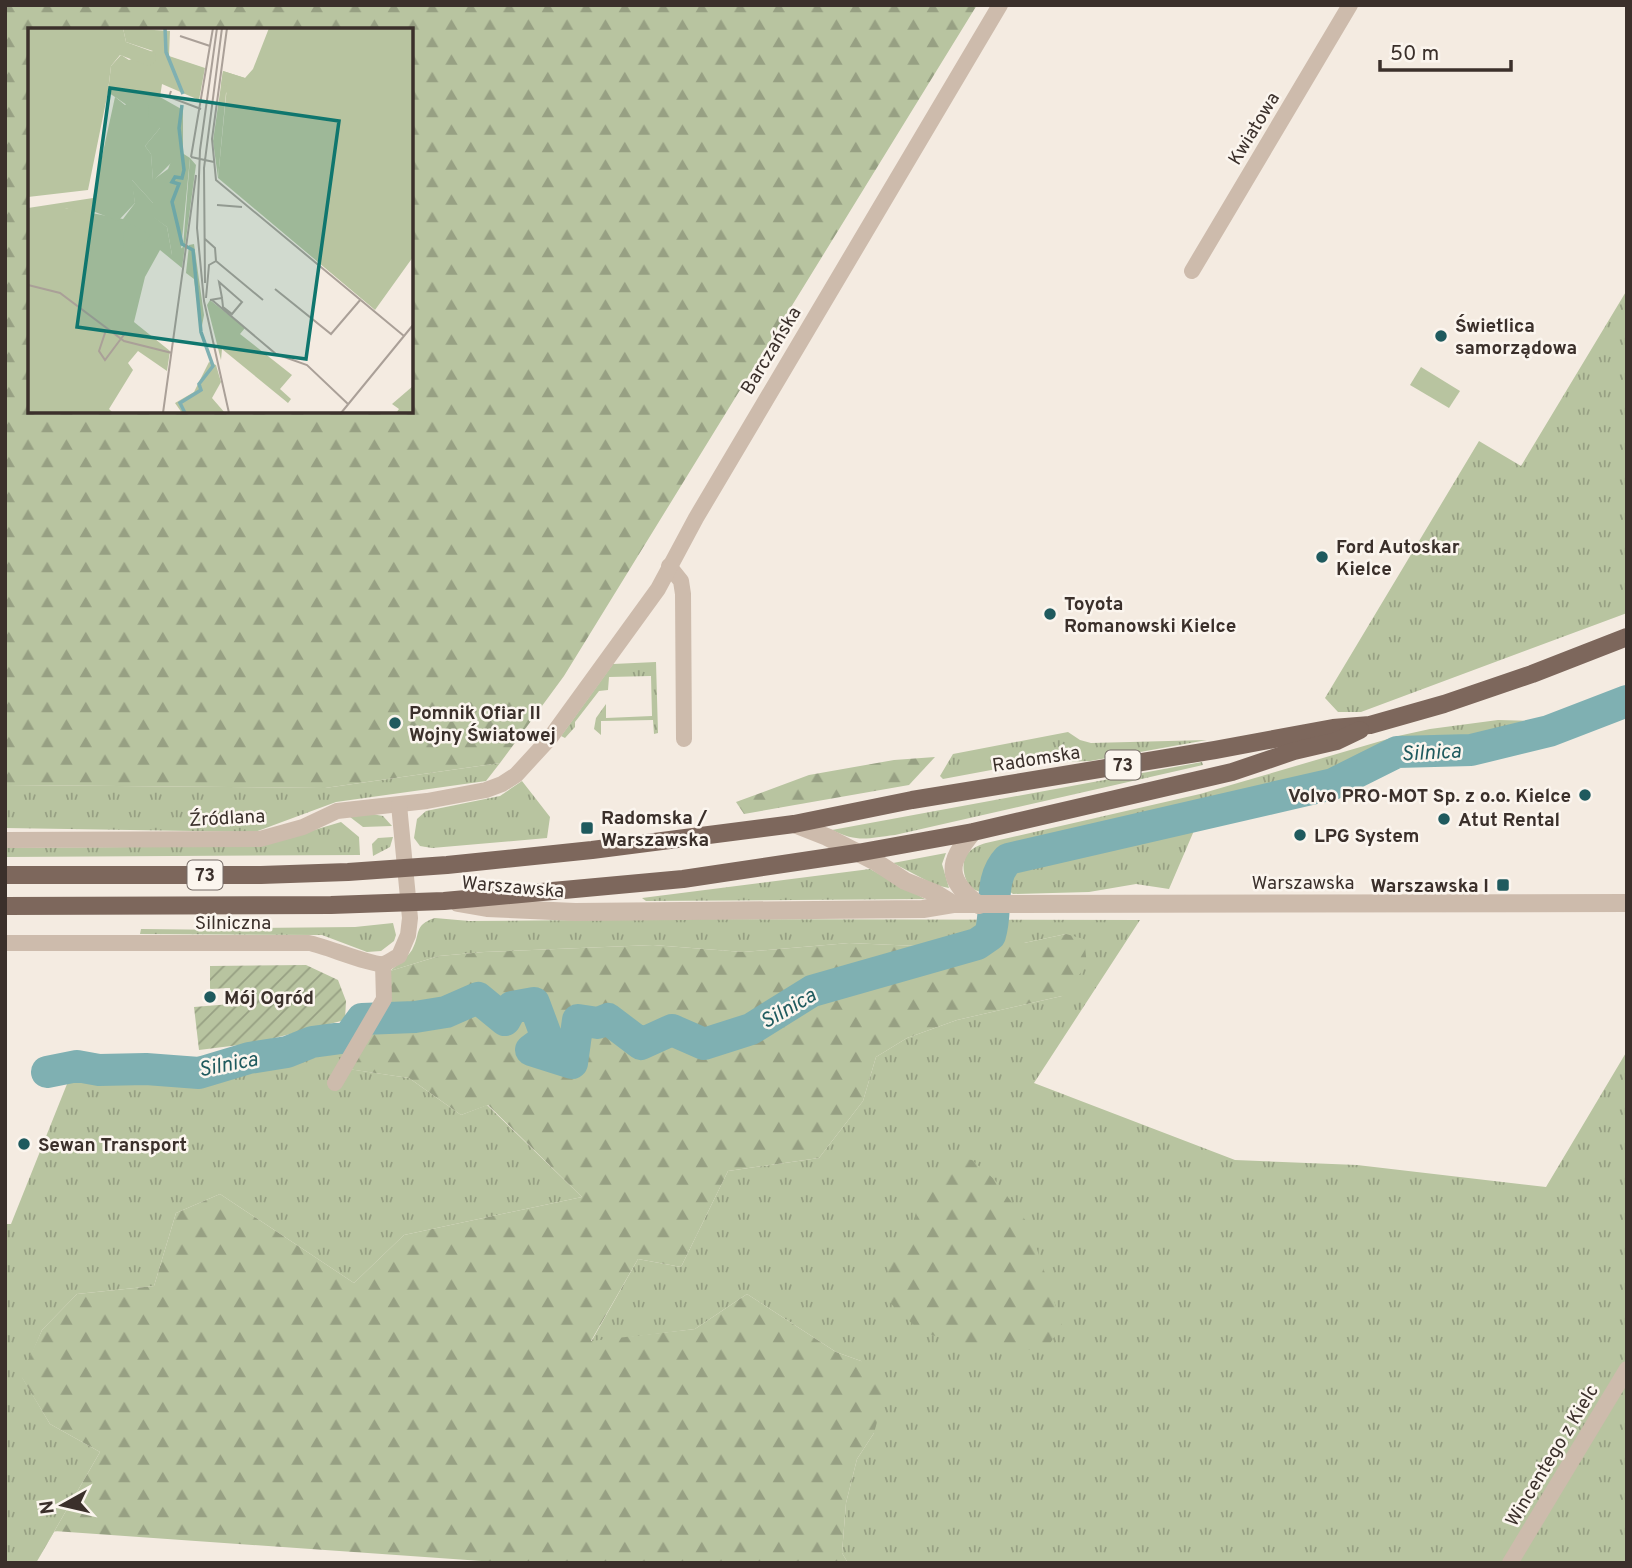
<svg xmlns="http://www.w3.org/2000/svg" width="1632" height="1568" font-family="Overpass,sans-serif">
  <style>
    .grass { fill: url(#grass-tufts) }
    .forest { fill: url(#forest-firs); fill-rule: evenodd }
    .park { fill: #b8c4a0 }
    .garden { fill: url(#garden-furrows) }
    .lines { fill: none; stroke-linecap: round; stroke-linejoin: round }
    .river { stroke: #7fb0b2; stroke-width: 32 }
    .minor { stroke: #cdbbac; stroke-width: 16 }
    .tertiary { stroke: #cdbbac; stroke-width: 18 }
    .primary { stroke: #7d675c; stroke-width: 18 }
    .poi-dot { fill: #1f5a5e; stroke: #fbf5ee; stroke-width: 2.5 }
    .labels { text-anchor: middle; stroke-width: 5; stroke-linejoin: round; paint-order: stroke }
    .shield { fill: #fbf5ee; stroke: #756b66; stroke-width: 2 }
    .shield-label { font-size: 18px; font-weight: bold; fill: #3b302b }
    .street-label { font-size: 19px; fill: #3b302b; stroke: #fbf5ee }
    .poi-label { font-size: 19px; font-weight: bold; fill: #3b302b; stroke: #fbf5ee; text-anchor: start }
    .water-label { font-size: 21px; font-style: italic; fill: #1f5a5e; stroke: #fbf5ee }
    .inset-river { fill: none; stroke: #7fb0b2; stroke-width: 3.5 }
    .inset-road { fill: none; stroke: #aaa098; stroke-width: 2 }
    .view { fill: #0f766e; fill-opacity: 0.15; stroke: #0f766e; stroke-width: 3.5 }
    .inset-edge { fill: none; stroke: #3b302b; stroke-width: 3.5 }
  </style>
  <defs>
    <pattern id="grass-tufts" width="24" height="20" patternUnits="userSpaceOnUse" patternTransform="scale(1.75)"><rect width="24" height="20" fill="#b8c4a0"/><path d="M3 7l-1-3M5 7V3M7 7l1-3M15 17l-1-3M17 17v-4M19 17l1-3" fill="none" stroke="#97a083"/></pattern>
    <pattern id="forest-firs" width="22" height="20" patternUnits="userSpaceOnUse" patternTransform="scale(1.75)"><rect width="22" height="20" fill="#b8c4a0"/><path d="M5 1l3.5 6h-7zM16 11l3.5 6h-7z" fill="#97a083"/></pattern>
    <pattern id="garden-furrows" width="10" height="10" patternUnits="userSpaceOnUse" patternTransform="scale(1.75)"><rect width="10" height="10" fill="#b8c4a0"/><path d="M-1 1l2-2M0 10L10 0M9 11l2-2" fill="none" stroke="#97a083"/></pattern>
  </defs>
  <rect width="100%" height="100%" fill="#f4ebe1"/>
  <g class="grass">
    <polygon points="1627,290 1627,613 1361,712 1338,712 1325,698 1479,441 1521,466"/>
    <polygon points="656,662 658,733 654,734 653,720 601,721 601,735 594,729 596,718 606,704 606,718 652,716 651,676 609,677 608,690 599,691 575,722 575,727 565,738 561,736 613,664"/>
    <path d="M1498,720L1535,721L1544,729L1527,738L1491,749L1444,759L1410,760L1370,772L1332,791L1196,826L1169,889L1136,884L1089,892L1013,894L1009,891C999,892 984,894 975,890C964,884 960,864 967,854C972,848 979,845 986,843L1200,794L1398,736L1430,729Z"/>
    <polygon points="1068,732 1080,740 1091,743 1207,740 1090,761 1028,763 943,779 940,776 953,754"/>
    <path d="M1202,762L1203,765L895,835C868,838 858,843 832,830Z"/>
    <polygon points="500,763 486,781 336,802 255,832 5,828 5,785 325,788"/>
    <polygon points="522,781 550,817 547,838 432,848 420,846 414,838 417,819 426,811 500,796"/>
    <polygon points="372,814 383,816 392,826 363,827 350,817"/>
    <polygon points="341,822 359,837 360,855 5,857 5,848 260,846"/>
    <polygon points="393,837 390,847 373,856 372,844 378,838"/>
    <polygon points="946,853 942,864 949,888 935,885 893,863"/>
    <polygon points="870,869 925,899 646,901 642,898"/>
    <path d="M435,918L469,921L688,919L1140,920L1034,1083L1235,1160L1357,1165L1546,1187L1627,1051V1563H848L842,1553L846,1503L857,1459L874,1433L861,1361L836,1352L747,1294L695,1329L591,1342L638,1259L681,1267L728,1171L819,1158L863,1101L876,1057L907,1038L957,1020L1062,996L1066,934L1024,943L969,941L940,947L849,943L743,952L653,945L484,952L439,956L390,971C398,964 406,959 412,950C421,934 413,925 435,918Z"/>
    <polygon points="393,923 396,935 394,941 381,951 367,952 322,935 140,934 141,929 235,930 253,928 355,927"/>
    <polygon points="352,1024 366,1028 342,1068 409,1078 461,1115 487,1105 582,1197 404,1235 354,1283 220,1194 176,1213 154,1286 77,1294 42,1330 22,1377 50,1424 100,1452 36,1563 5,1563 5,1224 11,1224 75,1064 146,1064 203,1058"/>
  </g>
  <g class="forest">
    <path d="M5,5H977L564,676L500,763L325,788L5,785ZM30,30H411V411H30Z"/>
    <polygon points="935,757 909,785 744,814 736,802 809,775 894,760"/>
    <polygon points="999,932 1020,936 1024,943 1066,934 1084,939 1087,965 1062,996 957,1020 907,1038 876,1057 863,1101 819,1158 728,1171 681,1267 638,1259 591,1341 695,1329 747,1294 836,1352 861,1361 885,1393 874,1433 857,1459 846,1503 842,1553 848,1563 511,1563 54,1531 36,1563 100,1452 50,1424 21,1376 42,1330 77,1294 154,1286 176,1213 220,1194 354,1283 404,1235 582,1197 488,1105 461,1115 409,1078 341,1068 390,971 439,956 484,952 653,945 743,952 849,943 940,947"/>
    <polygon points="951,1157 972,1160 995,1180 1029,1225 1062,1325 1045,1351 957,1344 919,1330 889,1302 887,1255 911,1229 920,1200"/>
  </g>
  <polygon class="park" points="1421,367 1460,391 1449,408 1410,385"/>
  <polygon class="garden" points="306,965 338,980 346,1001 345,1020 255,1043 199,1050 194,1007 231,1004 230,988 210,989 210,966"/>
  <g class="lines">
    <path class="river" d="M47,1072L77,1066L99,1070L146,1069L199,1073L249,1058L287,1052L312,1042L349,1037L362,1019L415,1017L446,1012L478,998L505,1020L512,1007L534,1003L547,1038L531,1050L572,1063L578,1020L598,1023L608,1019L641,1044L672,1030L704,1044L751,1029L812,991L977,944L990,935C998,910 988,880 1008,859L1333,784L1397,752L1471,750L1549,731L1627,701"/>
    <g class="minor">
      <polyline points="1192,271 1350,5"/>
      <polyline points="669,566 681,581 683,594 684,739"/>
      <polyline points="5,840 260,839 303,827 337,811 427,801 486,790 502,784 516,775 550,738 658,589 696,518 1000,5"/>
      <path d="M5,943H309C325,946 373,966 384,964C389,962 394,958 399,956L408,935L410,918L399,805"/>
      <polyline points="335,1083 384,999 383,964"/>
      <polyline points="1510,1563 1627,1369"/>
    </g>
    <g class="tertiary">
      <polyline points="794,824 827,837 876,862 905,881 935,893 953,904"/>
      <path d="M973,832C947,863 945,879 979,905"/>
      <polyline points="458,903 487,908 575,912 923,909 953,904 1627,903"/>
    </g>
    <g class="primary">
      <polyline points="5,875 261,875 348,872 447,865 592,850 794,824 912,800 1215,750 1333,728 1370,725 1444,704 1532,674 1627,637"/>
      <polyline points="5,906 331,905 444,901 683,879 857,853 973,832 1232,772 1294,751 1337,741 1360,730"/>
    </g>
  </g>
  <g class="poi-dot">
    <circle cx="1441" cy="336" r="7"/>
    <circle cx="1322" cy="557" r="7"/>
    <circle cx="1050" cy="614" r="7"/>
    <circle cx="395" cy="723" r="7"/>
    <circle cx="1585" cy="795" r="7"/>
    <circle cx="1444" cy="819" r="7"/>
    <rect x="580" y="821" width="14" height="14" rx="3.5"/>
    <circle cx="1300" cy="835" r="7"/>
    <rect x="1496" y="878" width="14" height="14" rx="3.5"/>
    <circle cx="210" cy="997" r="7"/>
    <circle cx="24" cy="1144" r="7"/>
  </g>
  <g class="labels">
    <g class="shield">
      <rect x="1105.5" y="750.5" width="35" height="29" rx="5"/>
      <rect x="187.5" y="860.5" width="35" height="29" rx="5"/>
    </g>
    <g class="shield-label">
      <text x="1123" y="771">73</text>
      <text x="205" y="881">73</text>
    </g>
    <g class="street-label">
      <text transform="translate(1253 128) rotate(-59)" y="7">Kwiatowa</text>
      <text transform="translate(770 350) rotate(-59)" y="7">Barczańska</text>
      <text transform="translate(1036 758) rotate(-9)" y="7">Radomska</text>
      <text transform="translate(227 817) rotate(-3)" y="7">Źródlana</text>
      <text x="1303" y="889">Warszawska</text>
      <text transform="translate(513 886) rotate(5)" y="7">Warszawska</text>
      <text x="233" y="929">Silniczna</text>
      <text transform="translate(1551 1455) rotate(-59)" y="7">Wincentego z Kielc</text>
    </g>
    <g class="poi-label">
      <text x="1455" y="332">Świetlica<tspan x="1455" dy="22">samorządowa</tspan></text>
      <text x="1336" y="553">Ford Autoskar<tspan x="1336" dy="22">Kielce</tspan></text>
      <text x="1064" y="610">Toyota<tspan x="1064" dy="22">Romanowski Kielce</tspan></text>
      <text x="409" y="719">Pomnik Ofiar II<tspan x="409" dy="22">Wojny Światowej</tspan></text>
      <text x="1571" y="802" text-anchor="end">Volvo PRO-MOT Sp. z o.o. Kielce</text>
      <text x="601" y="824">Radomska /<tspan x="601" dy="22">Warszawska</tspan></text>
      <text x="1458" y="826">Atut Rental</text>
      <text x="1314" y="842">LPG System</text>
      <text x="1489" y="892" text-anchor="end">Warszawska I</text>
      <text x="224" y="1004">Mój Ogród</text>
      <text x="38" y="1151">Sewan Transport</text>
    </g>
    <g class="water-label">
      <text transform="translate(1431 752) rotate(-3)" y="7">Silnica</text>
      <text transform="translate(788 1008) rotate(-30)" y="7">Silnica</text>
      <text transform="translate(228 1064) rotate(-11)" y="7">Silnica</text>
    </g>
  </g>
  <g transform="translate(28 28)">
    <rect width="385" height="385" fill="#f4ebe1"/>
    <path d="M95,0L142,3L141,28L177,40L171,72L134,56L132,69L155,82V123L125,153L123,126L117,118L132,100L80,64L83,38L93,27L101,32L125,23L98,14ZM195,43L217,50L198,65L190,150L185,113ZM162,130L168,137L154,240L132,222L117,249L106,294L142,323L139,343L110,323L100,335L105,342L81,381L85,385H0V180H37L95,191L107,175L103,151L125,175L126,189L139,199L144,227L155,219ZM166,216L176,287L173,303L166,251L158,245L161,217ZM182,272L217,300L212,306L264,347L252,361L263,371L260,375L194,321L193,332L179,277ZM385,358V385H368L371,381L364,376Z" fill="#b8c4a0"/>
    <path d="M0,0H95L98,14L128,25L127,34L121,38L92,27L83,38L80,63L97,77L110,67L121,77L120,89L131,93L132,100L117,118L123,126L125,152L140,141L148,121L162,130L152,232L144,227L139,199L125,189V175L104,152L107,175L90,193L67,184L61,187L37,180H0L65,170L87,69L80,64L60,162L0,169ZM241,0H385V229L347,282L190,150L199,58L193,57L195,43L217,50L225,41ZM103,196L123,208L111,218L96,221L95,205ZM181,334L188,337L193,354L184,370L197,385H154L147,375L166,364Z" fill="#b8c4a0"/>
    <path class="inset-river" d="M137,0L138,24L155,66M154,77L151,100L156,142L154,150L147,149L144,154L151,156L144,174L154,216L165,222L173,304L185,338L171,356L173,362L152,375L157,385"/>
    <path class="inset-road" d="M189,0L172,122L169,200L176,273L201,385M199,0L184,111L188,152L376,308M152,8L182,18M143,63L141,69L173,81M163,129L185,0M163,129L186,134M189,177L214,179M177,211L187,220L188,233L181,237L178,270M188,233L235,272M177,255L176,140L194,0M0,257L32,265L96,313L144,325M247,261L303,306L333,271M182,272L194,270L191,254L214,274L204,286L195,279L194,270M184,272L248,326L279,337L320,376M78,302L71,323L77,332L98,304M135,385L168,147M313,385L385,297"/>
    <path class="view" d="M82,60L311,93L278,331L49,299Z"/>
    <rect width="385" height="385" class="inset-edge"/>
  </g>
  <rect width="1632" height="1568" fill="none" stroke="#3b302b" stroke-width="14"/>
  <g transform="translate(63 1505) rotate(262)" stroke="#fbf5ee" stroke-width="5" paint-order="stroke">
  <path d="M0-5L12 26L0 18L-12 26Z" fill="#3b302b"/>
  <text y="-10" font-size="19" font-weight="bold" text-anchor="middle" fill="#3b302b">N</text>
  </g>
  <path d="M1380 60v10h131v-10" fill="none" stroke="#3b302b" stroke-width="3.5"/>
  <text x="1390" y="60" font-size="21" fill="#3b302b" stroke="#fbf5ee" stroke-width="5" paint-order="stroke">50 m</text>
</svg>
